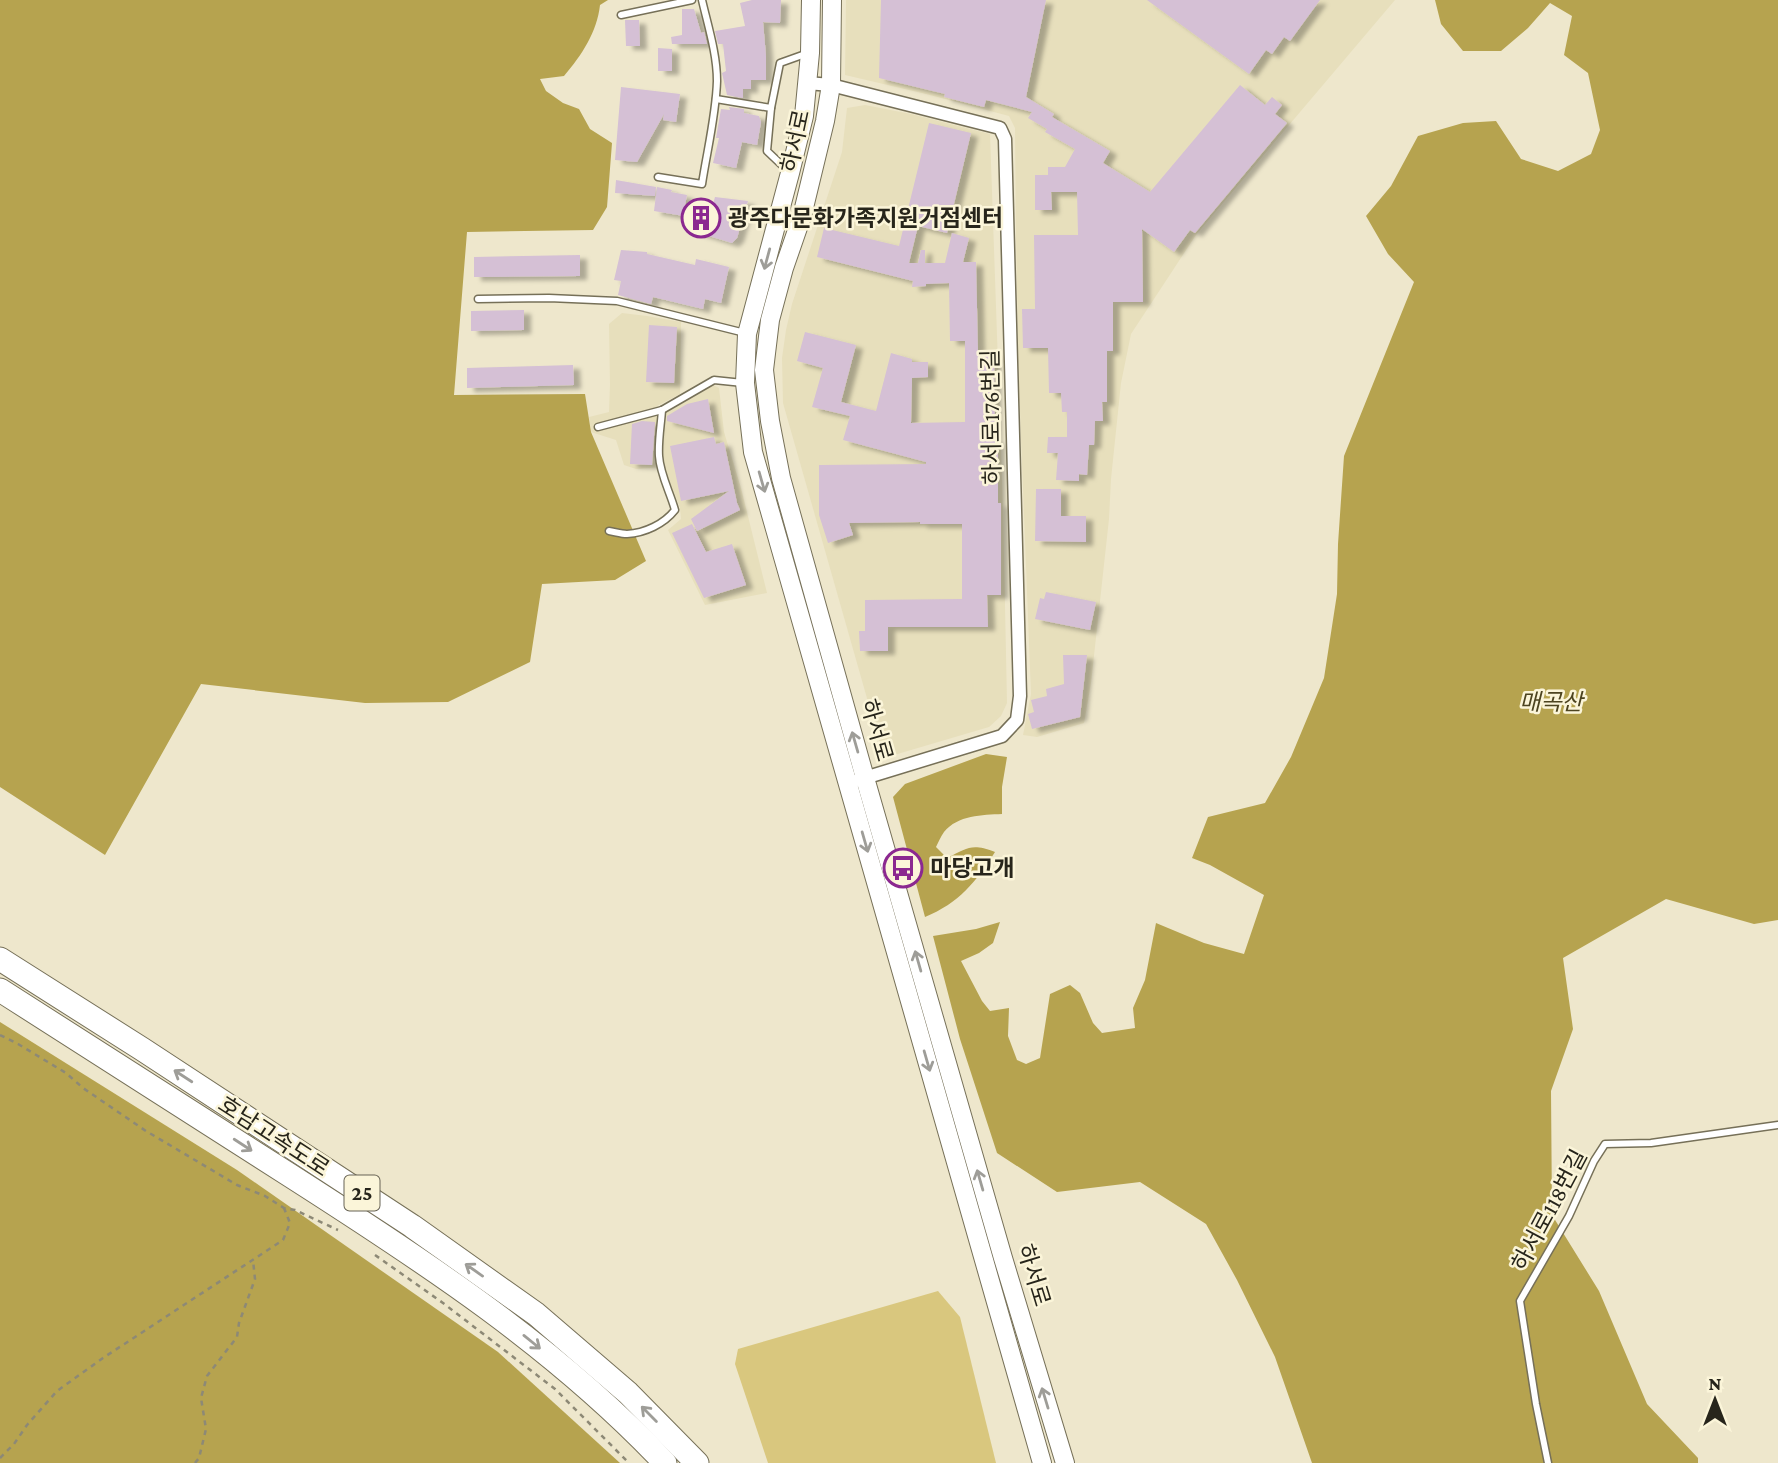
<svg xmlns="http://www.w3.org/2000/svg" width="1778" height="1463" font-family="'Crimson Pro','Noto Sans KR',serif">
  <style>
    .built { fill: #e7dfbc }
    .green { fill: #d9c77e }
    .forest { fill: #b6a34f }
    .building { fill: #d5c0d5; filter: url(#shadow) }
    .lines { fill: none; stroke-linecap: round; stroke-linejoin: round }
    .service-casing { stroke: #767058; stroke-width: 9 }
    .minor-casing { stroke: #767058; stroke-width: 15 }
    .secondary-casing { stroke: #767058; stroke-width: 20 }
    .motorway-casing { stroke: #767058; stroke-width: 25 }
    .path { stroke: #8d8976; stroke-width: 2.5; stroke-dasharray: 5 5; stroke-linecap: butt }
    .service { stroke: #fff; stroke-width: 6 }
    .minor { stroke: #fff; stroke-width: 12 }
    .secondary { stroke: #fff; stroke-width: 18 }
    .motorway { stroke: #fff; stroke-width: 23 }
    .oneway { stroke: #9e9d98 }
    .labels { text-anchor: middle; stroke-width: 5; stroke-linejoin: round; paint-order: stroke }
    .shield { fill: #fbf5d9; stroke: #676354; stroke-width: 2 }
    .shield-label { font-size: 21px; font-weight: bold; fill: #27251b }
    .street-label { font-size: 23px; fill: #27251b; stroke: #fbf5d9 }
    .poi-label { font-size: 23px; font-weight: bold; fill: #27251b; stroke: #fbf5d9; text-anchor: start }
    .park-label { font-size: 23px; font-style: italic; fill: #4d4420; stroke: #fbf5d9 }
  </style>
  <defs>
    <filter id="shadow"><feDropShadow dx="7" dy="4" stdDeviation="2" flood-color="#0004"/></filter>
  </defs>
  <rect width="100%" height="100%" fill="#eee7cc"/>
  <g class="built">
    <polygon points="846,0 1395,0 1196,235 1131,334 1121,383 1111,479 1109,519 1091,683 1084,723 1037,737 1023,735 1031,694 1019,386 1016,237 1015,128 1009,116 926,94 845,75"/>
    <polygon points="865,105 911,114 990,134 1003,508 1007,703 1001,716 989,727 884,758 783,403 782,358 786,330 792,304 842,152 847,108"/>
    <polygon points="622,313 647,316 681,322 680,394 657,406 662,415 713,385 719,388 724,432 741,488 767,593 705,605 668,530 681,519 680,508 664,467 636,469 624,465 616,440 591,432 589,417 609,412 610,385 609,324"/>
  </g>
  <polygon class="green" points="938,1291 960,1317 996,1463 768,1463 735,1364 738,1349"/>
  <g class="forest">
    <path d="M0,0H608L600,5C597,32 582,55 564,76L540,79L546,91L563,103L579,109L590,129L612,143L607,207L593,230L467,232L454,395L585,394L591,432L646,561L615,580L542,584L530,662L448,702L365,703L201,684L105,855L0,787Z"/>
    <polygon points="1435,0 1778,0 1778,920 1754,924 1666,899 1563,958 1573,1029 1551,1091 1552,1215 1599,1291 1647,1404 1698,1458 1698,1463 1312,1463 1275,1357 1237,1280 1206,1224 1140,1182 1057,1192 997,1153 960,1039 933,936 976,929 1000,922 993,943 979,953 961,961 982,1001 990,1011 1009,1008 1008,1036 1017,1060 1026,1064 1040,1058 1050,994 1070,985 1080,993 1093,1023 1102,1033 1135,1028 1133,1008 1145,980 1156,923 1204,943 1244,954 1264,895 1210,865 1192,858 1208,817 1265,803 1291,757 1324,678 1337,594 1338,544 1344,456 1414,282 1388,254 1366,216 1391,186 1418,136 1463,123 1496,121 1521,159 1558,171 1591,154 1600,130 1588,73 1564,55 1572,16 1550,3 1528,28 1501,51 1463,51 1441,24"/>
    <path d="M986,754L1007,757L1002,787V814C982,815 958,815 944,832C941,836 938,843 936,847L947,858C968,848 971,843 995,852C976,882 959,903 925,917L893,797L905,784Z"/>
    <polygon points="0,1022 237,1170 498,1352 620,1463 0,1463"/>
  </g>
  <g class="building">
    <polygon points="752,0 781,0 780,23 763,22 766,56 766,80 751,80 751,89 743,89 743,98 727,95 722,73 726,71 723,44 718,44 715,31 745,26 740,3"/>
    <polygon points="881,0 1046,0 1026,97 1054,114 1052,117 1110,151 1103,163 1150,192 1240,85 1265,105 1272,97 1282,105 1275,114 1287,123 1195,233 1190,230 1174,252 1142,229 1143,302 1113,302 1113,351 1107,351 1107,402 1102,402 1103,421 1095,421 1094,445 1089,445 1087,475 1079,474 1079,481 1056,480 1058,453 1047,453 1048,437 1067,437 1067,412 1062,412 1061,393 1049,393 1048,348 1023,348 1022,309 1035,309 1034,235 1078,235 1077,192 1051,192 1052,210 1035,210 1035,175 1048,175 1048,167 1065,167 1075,149 1045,132 1047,129 1028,118 1032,112 986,100 984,107 944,97 945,94 879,78"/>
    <polygon points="1147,0 1320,0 1290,41 1284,37 1272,54 1266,50 1249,74"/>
    <polygon points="682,9 694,9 701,33 704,32 707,44 672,44 671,37 682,35"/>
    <polygon points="625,20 639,20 640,46 626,46"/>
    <polygon points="658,48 672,49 672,71 658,71"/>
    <polygon points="621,87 680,94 676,122 663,120 664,114 637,162 615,160"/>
    <polygon points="729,107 744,109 744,113 759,116 761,122 757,145 742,142 736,168 713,163 719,138 716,138 721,109 730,110"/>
    <polygon points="929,123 971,133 947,233 918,226 909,263 918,263 921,250 925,250 925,263 945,263 952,233 969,238 963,262 976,262 978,353 994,353 995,440 998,440 998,503 1001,503 1001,595 987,595 988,627 888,627 888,651 860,651 859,631 865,631 865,600 962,599 962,524 920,524 920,522 849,523 853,535 828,543 819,515 819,465 926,464 926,462 843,440 850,416 812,407 823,368 797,361 805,332 856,345 841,402 876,411 891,353 912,359 912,362 928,362 928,377 912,378 911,423 965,422 965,341 950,341 949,283 926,284 926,286 912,287 913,281 817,257 824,228 899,246"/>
    <polygon points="616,180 656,187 655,196 615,193"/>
    <polygon points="657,187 672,190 671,192 687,195 685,205 713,204 715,197 748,201 737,238 732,243 696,232 696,218 654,211"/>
    <polygon points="621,250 647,252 647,254 695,265 696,259 729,267 721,303 705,299 703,309 653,297 651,304 618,295 621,281 614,280"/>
    <polygon points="580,255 580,276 474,277 474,257"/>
    <polygon points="524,310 524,330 471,331 471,311"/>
    <polygon points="649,325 677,327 674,383 646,382"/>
    <polygon points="573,365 574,385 467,388 467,368"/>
    <polygon points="708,399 714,433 667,421 667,416 687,404"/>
    <polygon points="642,421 655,422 652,465 630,464 632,424"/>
    <polygon points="714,437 716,444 724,442 737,503 740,510 697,531 691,519 729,491 681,501 670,446"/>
    <polygon points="1036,489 1061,489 1061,516 1086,516 1086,542 1035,541"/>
    <polygon points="692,524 706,552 732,544 746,585 704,598 672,533"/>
    <polygon points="1046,592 1096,602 1090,630 1035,619 1040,598 1044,599"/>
    <polygon points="1063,655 1087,655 1080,717 1032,729 1028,714 1034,712 1031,700 1047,696 1046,689 1064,684"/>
  </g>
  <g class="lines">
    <defs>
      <g id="service">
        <polyline points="621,15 692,0"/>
        <polyline points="716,99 771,108"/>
        <polyline points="787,170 767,151 771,108 780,63 808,53"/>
        <path d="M658,177L702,184C707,151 716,115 717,81C717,54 708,26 702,0"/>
        <polyline points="478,299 549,298 617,301 745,333"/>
        <polyline points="598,427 662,410 714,380 743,383"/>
        <path d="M609,531C615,532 622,534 627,534C645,533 664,524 675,510C670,492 660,474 659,456C658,441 661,425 662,410"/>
        <polyline points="1548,1463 1536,1404 1520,1301 1569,1216 1594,1161 1605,1144 1651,1143 1778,1125"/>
      </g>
      <polyline id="minor" points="807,83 831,85 1000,128 1005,139 1020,696 1017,720 1002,736 858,780"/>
      <g id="secondary">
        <polyline points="811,0 810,53 804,116 790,173 747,334 745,383 753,452 1042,1463"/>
        <polyline points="832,0 831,85 825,121 802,216 784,268 770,320 764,370 770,421 781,478 865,778 1003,1258 1065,1463"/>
      </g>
      <g id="motorway">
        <polyline points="0,959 142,1049 412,1226 536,1314 628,1393 697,1463"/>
        <path d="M0,990C97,1052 194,1114 291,1176C424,1261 557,1348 665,1463"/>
      </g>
    </defs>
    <use href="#service" class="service-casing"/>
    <use href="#minor" class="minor-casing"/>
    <use href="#secondary" class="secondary-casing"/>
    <use href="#motorway" class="motorway-casing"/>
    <g class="path">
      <polyline points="0,1035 18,1044 66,1073 83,1088 146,1131 237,1185 265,1196 284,1208 295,1210 338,1230"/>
      <polyline points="375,1255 443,1303 555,1389 629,1463"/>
      <polyline points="0,1458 14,1444 27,1425 57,1391 103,1358 283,1240 290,1223 284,1208"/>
      <polyline points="195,1463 199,1458 206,1429 201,1398 207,1376 237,1337 239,1323 255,1279 253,1260"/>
    </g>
    <use href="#service" class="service"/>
    <use href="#minor" class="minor"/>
    <use href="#secondary" class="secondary"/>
    <use href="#motorway" class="motorway"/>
  </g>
  <defs><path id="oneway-shaft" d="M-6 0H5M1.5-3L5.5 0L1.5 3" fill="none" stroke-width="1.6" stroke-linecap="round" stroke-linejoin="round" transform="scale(1.75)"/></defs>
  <g class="oneway">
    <use href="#oneway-shaft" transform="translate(767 259) rotate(105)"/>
    <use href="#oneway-shaft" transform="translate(762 482) rotate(74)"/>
    <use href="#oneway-shaft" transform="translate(855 742) rotate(-106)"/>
    <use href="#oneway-shaft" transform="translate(865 842) rotate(74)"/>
    <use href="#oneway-shaft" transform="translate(918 961) rotate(-106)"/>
    <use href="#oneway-shaft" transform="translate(927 1061) rotate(74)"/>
    <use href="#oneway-shaft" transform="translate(183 1076) rotate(-147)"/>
    <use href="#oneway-shaft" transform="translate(243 1145) rotate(33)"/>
    <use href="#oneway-shaft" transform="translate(980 1180) rotate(-106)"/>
    <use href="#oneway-shaft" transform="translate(474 1270) rotate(-145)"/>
    <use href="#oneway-shaft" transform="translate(532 1342) rotate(39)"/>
    <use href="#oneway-shaft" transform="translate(1045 1398) rotate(-107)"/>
    <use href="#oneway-shaft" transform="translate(649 1414) rotate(-135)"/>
  </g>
  <defs>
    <symbol id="building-ring" viewBox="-11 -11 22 22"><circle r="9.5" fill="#fbf5d9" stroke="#8b2890" stroke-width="1.5"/><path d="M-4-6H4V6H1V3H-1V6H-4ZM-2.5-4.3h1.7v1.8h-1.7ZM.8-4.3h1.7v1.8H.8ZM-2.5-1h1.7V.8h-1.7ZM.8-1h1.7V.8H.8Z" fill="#8b2890"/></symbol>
    <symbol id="bus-ring" viewBox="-11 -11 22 22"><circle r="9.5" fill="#fbf5d9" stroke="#8b2890" stroke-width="1.5"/><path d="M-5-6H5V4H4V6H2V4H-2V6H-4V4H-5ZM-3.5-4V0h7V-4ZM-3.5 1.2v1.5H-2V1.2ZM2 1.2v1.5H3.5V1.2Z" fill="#8b2890"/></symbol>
  </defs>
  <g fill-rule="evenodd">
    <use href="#building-ring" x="679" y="196" width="44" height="44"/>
    <use href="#bus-ring" x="881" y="846" width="44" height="44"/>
  </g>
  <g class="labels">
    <rect class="shield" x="344.5" y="1175.5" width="35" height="35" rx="5"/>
    <g class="shield-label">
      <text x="362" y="1200">25</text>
    </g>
    <g class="street-label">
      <text transform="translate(795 141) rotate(-78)" y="8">하서로</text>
      <text transform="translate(991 417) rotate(-91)" y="8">하서로176번길</text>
      <text transform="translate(877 730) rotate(74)" y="8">하서로</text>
      <text transform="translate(274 1136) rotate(33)" y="8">호남고속도로</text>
      <text transform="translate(1549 1210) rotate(-62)" y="8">하서로118번길</text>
      <text transform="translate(1034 1275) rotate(73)" y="8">하서로</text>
    </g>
    <g class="poi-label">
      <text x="728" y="226">광주다문화가족지원거점센터</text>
      <text x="930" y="876">마당고개</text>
    </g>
    <g class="park-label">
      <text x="1551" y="710">매곡산</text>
    </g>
  </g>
  <g transform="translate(1715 1400)" stroke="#fbf5d9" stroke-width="5" paint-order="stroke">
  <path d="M0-5L12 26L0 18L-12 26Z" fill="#27251b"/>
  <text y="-10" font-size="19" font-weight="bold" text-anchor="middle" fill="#27251b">N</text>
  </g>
</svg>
